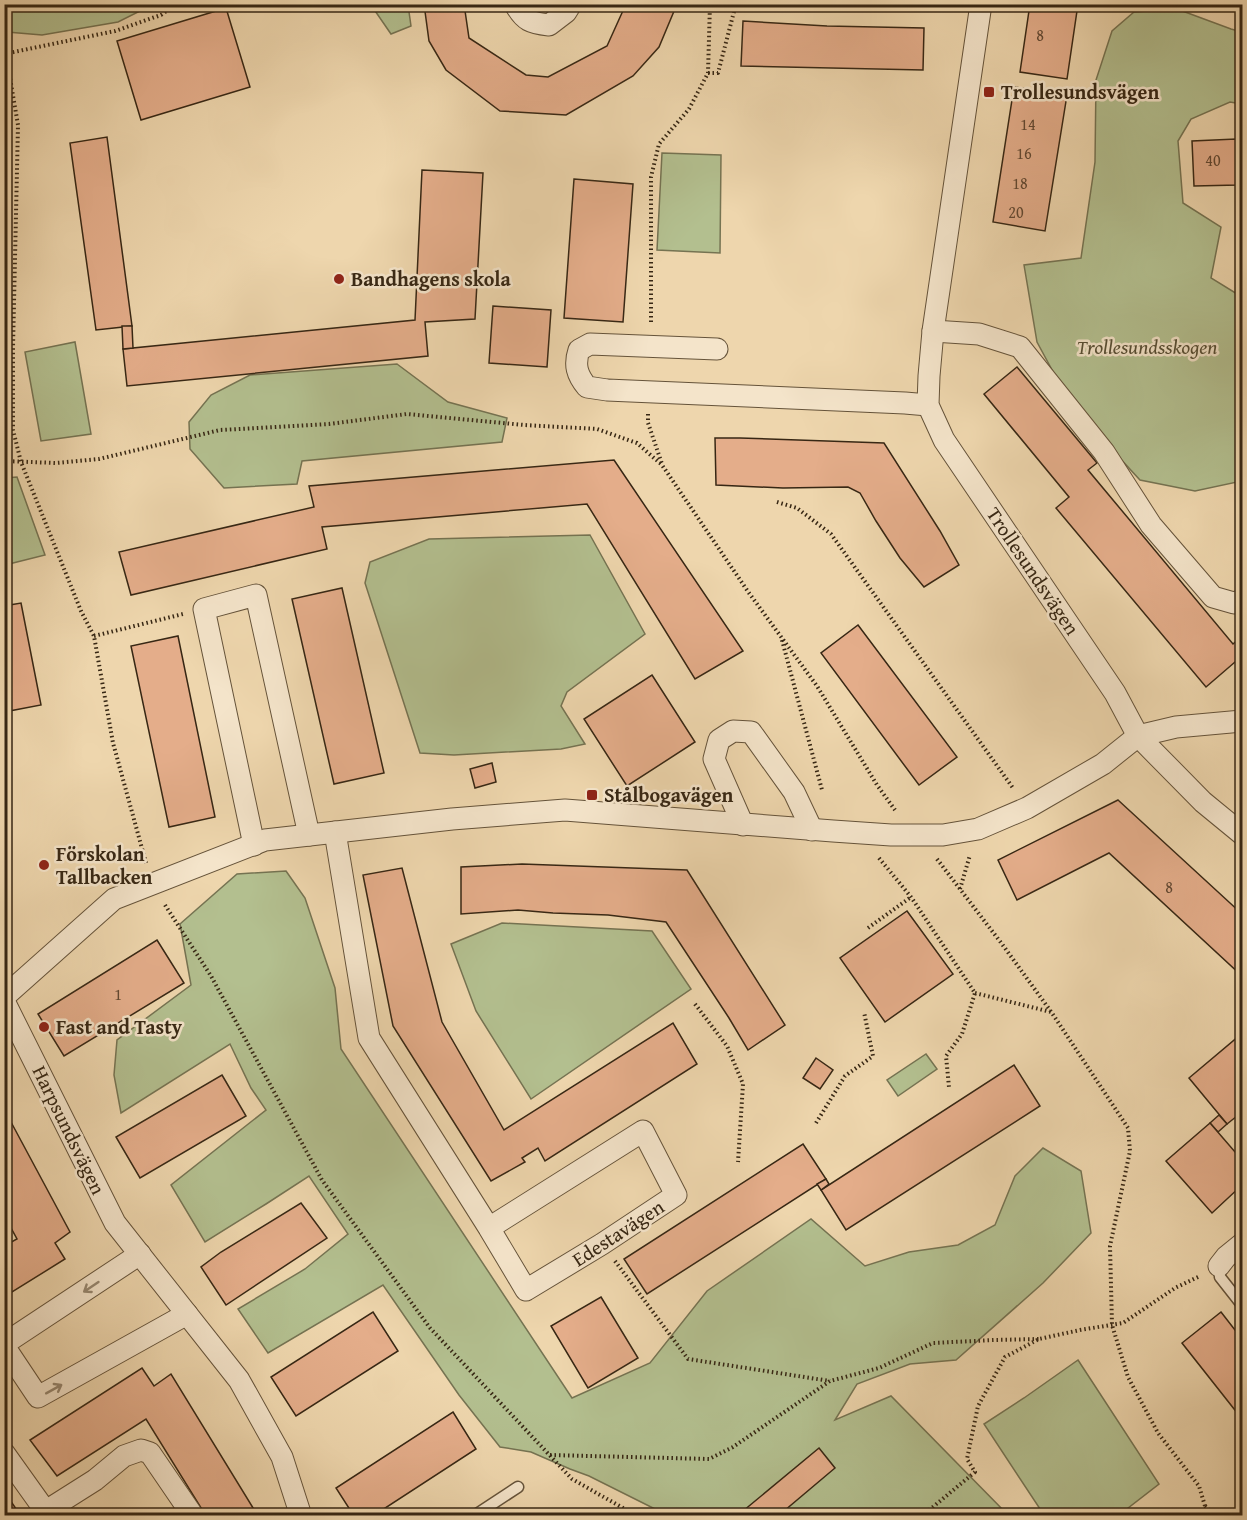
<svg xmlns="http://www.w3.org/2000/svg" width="1247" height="1520" font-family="'Gentium Book Plus',serif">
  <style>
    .green { fill: #b3bf8f; stroke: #757352; stroke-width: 1.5 }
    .building { fill: #e4ad8a; stroke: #372714; stroke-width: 1.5 }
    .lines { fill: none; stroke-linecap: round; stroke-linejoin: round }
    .service-casing { stroke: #65533a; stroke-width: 13 }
    .minor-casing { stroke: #65533a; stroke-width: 23 }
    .path { stroke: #372714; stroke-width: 4; stroke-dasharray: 1.5 3; stroke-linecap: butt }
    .service { stroke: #f4e4ca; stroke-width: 10 }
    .minor { stroke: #f4e4ca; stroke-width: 21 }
    .oneway { stroke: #96866f }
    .poi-dot { fill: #8f2418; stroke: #f4e4ca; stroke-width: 2 }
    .labels { text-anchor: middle; stroke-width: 5; stroke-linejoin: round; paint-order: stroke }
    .number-label { font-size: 16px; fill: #624832 }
    .poi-label { font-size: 20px; font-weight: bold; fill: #372714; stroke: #f4e4ca; text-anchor: start }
    .park-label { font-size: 20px; font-style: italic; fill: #564d33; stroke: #f4e4ca }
    .street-label { font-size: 20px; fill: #372714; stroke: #f4e4ca }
  </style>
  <rect width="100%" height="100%" fill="#eed6ad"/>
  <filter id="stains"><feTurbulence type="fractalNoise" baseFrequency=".00333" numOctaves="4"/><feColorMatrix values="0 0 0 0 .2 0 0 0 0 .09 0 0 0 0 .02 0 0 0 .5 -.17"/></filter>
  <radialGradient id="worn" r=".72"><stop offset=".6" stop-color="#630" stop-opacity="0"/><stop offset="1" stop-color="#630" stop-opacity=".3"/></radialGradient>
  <g class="green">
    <polygon points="5,4 152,4 152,5 118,22 42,35 7,32 5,30"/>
    <polygon points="371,5 408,5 411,26 391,34"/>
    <polygon points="1177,9 1231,29 1242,32 1242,104 1230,102 1191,119 1178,141 1183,203 1221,227 1211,278 1242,297 1242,481 1195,491 1140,480 1071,405 1037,342 1024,265 1081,258 1095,162 1096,80 1112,31 1134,12"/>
    <polygon points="662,153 721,155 720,253 657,250"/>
    <polygon points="75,342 91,434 41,441 25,352"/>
    <polygon points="397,364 448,402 507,418 502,442 302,461 297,484 224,488 190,449 189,422 211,395 250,375"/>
    <polygon points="17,477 45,555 5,565 5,478"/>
    <polygon points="590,535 645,634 567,692 561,706 585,744 561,749 454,755 420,753 365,583 370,562 429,539"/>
    <polygon points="286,871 305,898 335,988 341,1049 572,1398 650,1363 707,1291 811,1219 865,1266 909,1252 958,1245 995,1225 1015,1176 1043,1148 1081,1171 1091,1233 1043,1283 956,1360 910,1364 857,1384 835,1420 891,1396 1008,1515 674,1516 655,1509 589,1476 570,1469 531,1452 500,1447 459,1395 383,1285 268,1353 238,1309 305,1269 348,1234 309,1176 266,1204 205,1242 171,1185 266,1110 251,1088 230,1044 121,1113 114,1075 117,1040 191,985 180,924 237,874"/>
    <polygon points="502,923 652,931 691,989 531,1099 476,1011 451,944"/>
    <polygon points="926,1054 937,1069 898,1096 887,1080"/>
    <polygon points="1078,1360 1159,1484 1119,1515 1044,1515 984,1424 1024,1398"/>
  </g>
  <g class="building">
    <polygon points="424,4 464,4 469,38 526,75 548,77 607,46 626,4 677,4 659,47 633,76 566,115 500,111 446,70 429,41"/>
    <polygon points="1030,4 1078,4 1067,79 1020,72"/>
    <polygon points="226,8 250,87 141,120 117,41"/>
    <polygon points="743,21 827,26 924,28 923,70 741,66"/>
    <polygon points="1014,87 1067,95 1045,231 993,222"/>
    <polygon points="107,137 132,326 96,330 70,143"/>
    <polygon points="1236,139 1238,185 1194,186 1192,141"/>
    <polygon points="422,170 483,173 475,319 425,322 428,356 127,386 123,349 415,320"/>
    <polygon points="574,179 633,184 623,322 564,318"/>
    <polygon points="493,306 551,310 547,367 489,363"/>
    <polygon points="122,326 132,326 133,348 123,349"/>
    <polygon points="1017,367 1097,463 1088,470 1233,644 1242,636 1242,656 1206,687 1056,508 1069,497 984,394"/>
    <polygon points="715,438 740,438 884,443 940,531 959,565 924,587 900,558 876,521 860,493 848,487 783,488 716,485"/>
    <polygon points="614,460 743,651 695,679 587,504 322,527 327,549 131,595 119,552 314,507 309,486"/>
    <polygon points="342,588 384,773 334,784 292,599"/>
    <polygon points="21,603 41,705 4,712 4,606"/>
    <polygon points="858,625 957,757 919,785 821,653"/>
    <polygon points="178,636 215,817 169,827 131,646"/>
    <polygon points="652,675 695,742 627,786 584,719"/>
    <polygon points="492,763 496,782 475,788 470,769"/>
    <polygon points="1118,800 1242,914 1242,976 1109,853 1017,900 998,860"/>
    <polygon points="522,864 687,870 785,1025 748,1050 729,1018 666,922 608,915 553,913 518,910 461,914 461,867"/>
    <polygon points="402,868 442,1022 504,1130 673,1023 697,1064 545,1161 538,1148 522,1158 525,1162 491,1181 393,1026 363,875"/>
    <polygon points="907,911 953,974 885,1022 840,958"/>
    <polygon points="157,940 184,983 64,1056 38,1014"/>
    <polygon points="1239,1036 1242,1041 1242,1112 1227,1124 1189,1078"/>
    <polygon points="816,1058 833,1070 820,1089 803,1078"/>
    <polygon points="1014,1065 1040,1106 846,1230 821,1190"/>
    <polygon points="222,1075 246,1116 140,1178 116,1137"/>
    <polygon points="4,1109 70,1232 55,1243 65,1259 4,1297 4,1246 17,1239 4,1215"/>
    <polygon points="1219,1115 1227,1124 1218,1132 1210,1123"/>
    <polygon points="1210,1123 1242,1160 1242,1185 1212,1213 1166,1161"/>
    <polygon points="803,1144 826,1179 647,1294 624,1259"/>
    <polygon points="826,1179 829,1184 821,1190 817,1184"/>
    <polygon points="301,1203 327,1238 226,1305 201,1267 221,1252"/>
    <polygon points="601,1297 638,1358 588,1388 551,1326"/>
    <polygon points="373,1312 398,1351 296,1416 271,1377"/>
    <polygon points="1221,1312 1242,1339 1242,1419 1182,1343"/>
    <polygon points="142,1368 154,1386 171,1374 258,1516 206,1516 146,1419 57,1476 30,1440"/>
    <polygon points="453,1412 476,1449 373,1516 354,1516 336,1488"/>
    <polygon points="819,1448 835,1468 778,1516 737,1516"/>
    <polygon points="4,1493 12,1503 21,1516 4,1516"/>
  </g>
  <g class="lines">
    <defs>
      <g id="service">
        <polyline points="1219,1266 1220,1277 1242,1305"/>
        <polyline points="474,1516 518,1487"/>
      </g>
      <g id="minor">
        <path d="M515,4C524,21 531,23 549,25L566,12L571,4"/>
        <polyline points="981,4 933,331 929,376 928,405 944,440 1115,693 1138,736 1203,802 1242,834"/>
        <polyline points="933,331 979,334 1020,347 1104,452 1151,525 1213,597 1234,603 1242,600"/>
        <path d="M717,349L590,344L579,350C574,365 577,375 587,387L607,390L905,403L928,405"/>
        <polyline points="743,825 714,759 719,740 733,731 751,732 794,792 812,830"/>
        <polyline points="335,832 369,1038 489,1228 526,1290 602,1244 676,1195 643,1131 489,1228"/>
        <polyline points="254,845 204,609 256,595 309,835"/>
        <polyline points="4,997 114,899 265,840 452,819 565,810 833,831 891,835 943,835 978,829 1027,808 1103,764 1138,736 1176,727 1242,721"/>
        <polyline points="4,1001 115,1223 239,1380 282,1457 301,1516"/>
        <polyline points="1219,1266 1226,1257 1242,1244"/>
        <polyline points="4,1344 140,1254"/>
        <polyline points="4,1346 38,1397 187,1314"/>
        <polyline points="4,1453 49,1516"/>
        <polyline points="46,1511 95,1480 124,1456 141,1450 150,1453 193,1516"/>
      </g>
    </defs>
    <use href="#service" class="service-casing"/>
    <use href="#minor" class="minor-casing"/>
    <g class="path">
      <polyline points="906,4 958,9"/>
      <polyline points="4,54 115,31 161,15 176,4"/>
      <polyline points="4,67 10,78 18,125 13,347 13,430 21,462 81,611 94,636 113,743 146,863"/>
      <polyline points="708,73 718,73 736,4"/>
      <polyline points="651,322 651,177 659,144 689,109 708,73 710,4"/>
      <polyline points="648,414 648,423 662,464"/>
      <polyline points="4,461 56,463 99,459 220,430 329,424 407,414 524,425 597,429 637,443 662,465 749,593 817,686 877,785 895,810"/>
      <polyline points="777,502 797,508 831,534 1013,788"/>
      <polyline points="94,636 183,614"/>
      <polyline points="782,640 822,790"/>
      <polyline points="879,858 911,897 975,993 962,1034 946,1056 949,1087"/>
      <polyline points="937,859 1002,944 1052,1013 1128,1128 1130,1151 1110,1246 1112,1325 1128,1377 1158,1433 1199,1486 1205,1506 1203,1516"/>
      <polyline points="960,889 970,855"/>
      <polyline points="165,905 211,976 322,1180 430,1328 572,1479 637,1516"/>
      <polyline points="868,928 911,897"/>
      <polyline points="975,993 1051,1012"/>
      <polyline points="695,1004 727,1046 743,1084 738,1162"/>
      <polyline points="816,1123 845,1076 873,1056 864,1012"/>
      <polyline points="615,1261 688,1359 830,1381"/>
      <polyline points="550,1455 709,1459 733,1447 830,1381 879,1368 933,1343 994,1340 1039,1339"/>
      <polyline points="1205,1506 1216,1516"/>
      <polyline points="922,1516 975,1472 967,1459 978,1406 1005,1357 1039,1339 1080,1330 1123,1323 1175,1288 1200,1276"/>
    </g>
    <use href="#service" class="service"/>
    <use href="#minor" class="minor"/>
  </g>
  <defs><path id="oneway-shaft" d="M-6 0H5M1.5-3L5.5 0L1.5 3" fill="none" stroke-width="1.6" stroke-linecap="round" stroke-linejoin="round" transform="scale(1.5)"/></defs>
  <g class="oneway">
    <use href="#oneway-shaft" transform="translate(91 1287) rotate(146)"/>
    <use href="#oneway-shaft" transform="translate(54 1389) rotate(-29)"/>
  </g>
  <g class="poi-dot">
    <rect x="983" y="86" width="12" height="12" rx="3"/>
    <circle cx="339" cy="279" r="6"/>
    <rect x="586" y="789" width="12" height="12" rx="3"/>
    <circle cx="44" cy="865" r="6"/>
    <circle cx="44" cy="1027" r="6"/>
  </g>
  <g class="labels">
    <g class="number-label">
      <text x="1040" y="41">8</text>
      <text x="1028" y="130">14</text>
      <text x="1024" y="159">16</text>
      <text x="1213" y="166">40</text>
      <text x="1020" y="189">18</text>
      <text x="1016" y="218">20</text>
      <text x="1169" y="893">8</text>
      <text x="118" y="1000">1</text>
    </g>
    <g class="poi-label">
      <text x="1001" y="99">Trollesundsvägen</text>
      <text x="351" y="286">Bandhagens skola</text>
      <text x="604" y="802">Stålbogavägen</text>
      <text x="56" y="861">Förskolan<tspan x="56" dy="23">Tallbacken</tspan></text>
      <text x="56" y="1034">Fast and Tasty</text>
    </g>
    <g class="park-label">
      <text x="1147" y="354">Trollesundsskogen</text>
    </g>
    <g class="street-label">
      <text transform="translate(1033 571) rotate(56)" y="7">Trollesundsvägen</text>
      <text transform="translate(69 1130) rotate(64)" y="7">Harpsundsvägen</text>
      <text transform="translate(618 1233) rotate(-33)" y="7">Edestavägen</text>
    </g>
  </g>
  <rect width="1247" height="1520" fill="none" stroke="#eed6ad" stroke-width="24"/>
  <rect x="6" y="6" width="1235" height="1508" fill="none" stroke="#372714" stroke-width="3"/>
  <rect x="12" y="12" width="1223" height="1496" fill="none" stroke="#372714" stroke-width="1.5"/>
  <rect width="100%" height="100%" filter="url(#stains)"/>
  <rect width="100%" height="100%" fill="url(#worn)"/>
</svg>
